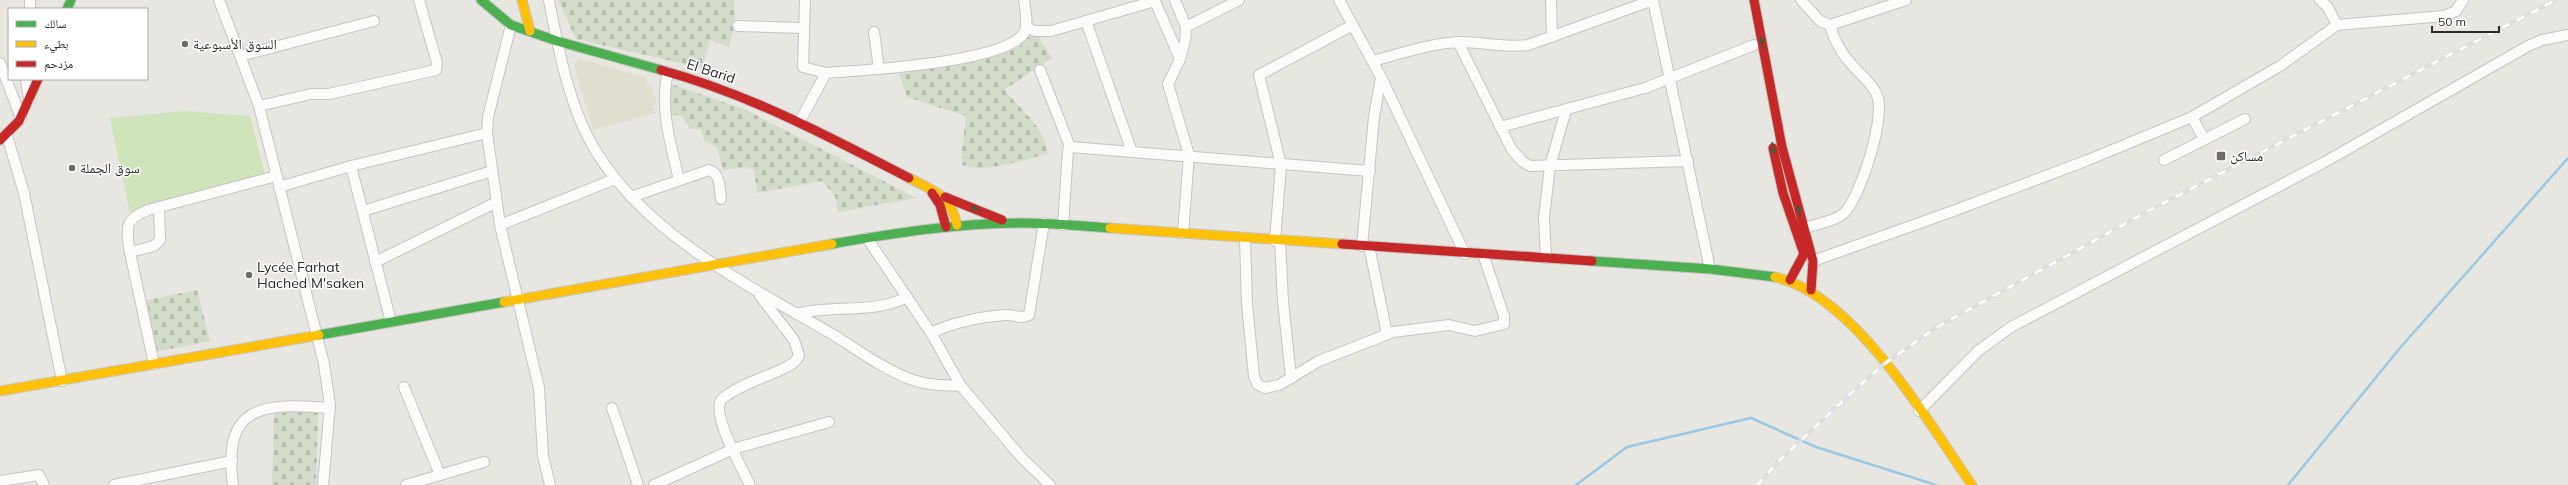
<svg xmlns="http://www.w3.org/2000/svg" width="2568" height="485" font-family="Mulish,'Noto Naskh Arabic',sans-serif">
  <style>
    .education { fill: #e2decf }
    .cemetery { fill: url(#cemetery-stones) }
    .pitch { fill: #cfe4ba }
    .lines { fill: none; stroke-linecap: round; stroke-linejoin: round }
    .stream { stroke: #9ac7e4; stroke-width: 2.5 }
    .street-casing { stroke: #c5c4c4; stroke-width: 12 }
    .fast-casing { stroke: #c5c4c4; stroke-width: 11 }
    .slow-casing { stroke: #c5c4c4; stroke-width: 11 }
    .jam-casing { stroke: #c5c4c4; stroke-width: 11 }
    .street { stroke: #fcfbfa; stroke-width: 10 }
    .fast { stroke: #4caf50; stroke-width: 9 }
    .slow { stroke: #ffc107; stroke-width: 9 }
    .jam { stroke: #c62828; stroke-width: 9 }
    .rail-casing { stroke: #dedede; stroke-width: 4 }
    .rail { stroke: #fff; stroke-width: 2.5; stroke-dasharray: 8; stroke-linecap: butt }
    .oneway { fill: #385f39 }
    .poi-dot { fill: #6c6c6a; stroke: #fff; stroke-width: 1.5 }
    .labels { text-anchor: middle; stroke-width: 3; stroke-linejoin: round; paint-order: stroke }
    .poi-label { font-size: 14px; fill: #2a2a2a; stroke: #fff; text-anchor: start }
    .street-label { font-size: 14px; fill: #2a2a2a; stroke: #fff }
  </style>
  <defs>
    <pattern id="cemetery-stones" width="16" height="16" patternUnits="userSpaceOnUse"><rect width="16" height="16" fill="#d2dcc9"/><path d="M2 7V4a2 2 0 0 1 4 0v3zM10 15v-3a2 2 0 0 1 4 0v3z" fill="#b4bdad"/></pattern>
  </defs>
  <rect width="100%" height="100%" fill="#e8e6e0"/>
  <polygon class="education" points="579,59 646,77 647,85 650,84 652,87 657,104 652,106 656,113 593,130 574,66"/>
  <g class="cemetery">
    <polygon points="558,0 734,0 735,22 729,47 710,40 702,68 576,39"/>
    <path d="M1037,35L1052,58L1004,90C1020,108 1046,129 1048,154C1020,160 989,174 962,165L963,159H961L966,116L907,97L899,74L1002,54L1021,46L1020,39Z"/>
    <polygon points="671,84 744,109 916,198 838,212 835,196 822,181 757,193 754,170 746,167 723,170 717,147 705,142 701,129 690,129 681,115 667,115"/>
    <polygon points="197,290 210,341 155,352 147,300"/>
    <polygon points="299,409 318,411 316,485 272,485 274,412"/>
  </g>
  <polygon class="pitch" points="185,111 250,116 265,175 130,213 110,118"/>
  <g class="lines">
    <g class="stream">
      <polyline points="1576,485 1627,447 1751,418 1816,447 1936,485"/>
      <polyline points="2288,485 2400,348 2568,158"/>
    </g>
    <defs>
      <g id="street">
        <polyline points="219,0 259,106 324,364 330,405 323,485"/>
        <path d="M549,0C558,48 570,111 597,153C651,238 748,285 832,334C858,350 887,372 916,381C931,386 946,385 961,386L1021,457L1050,485"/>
        <polyline points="805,0 803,67 826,73"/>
        <polyline points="1175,0 1186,27 1185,41 1180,59 1168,84 1189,155 1183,233"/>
        <polyline points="1339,0 1381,77 1465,254"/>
        <polyline points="1551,0 1552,37"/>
        <polyline points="1801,0 1820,21 1830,25 1906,0"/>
        <polyline points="2320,0 2327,6 2337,25"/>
        <polyline points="30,9 30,0"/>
        <polyline points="1086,21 1132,152"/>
        <polyline points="511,25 488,117 487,133 500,225 539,388 543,456 550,485"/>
        <polyline points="738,26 803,28"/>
        <polyline points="1026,27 1035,31 1051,31 1155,1 1180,59"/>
        <polyline points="1186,27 1239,0"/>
        <polyline points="874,32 879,69"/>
        <polyline points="1458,42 1512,150 1523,162 1530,166 1688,161"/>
        <polyline points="240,56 374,21"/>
        <path d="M1372,61C1400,54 1431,43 1460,42C1483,42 1505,48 1528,45L1653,0L1710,269"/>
        <polyline points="0,63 21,118"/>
        <polyline points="1040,70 1070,147 1068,150 1063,225"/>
        <path d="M668,72C659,108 671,144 679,180"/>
        <polyline points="26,79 29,99"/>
        <polyline points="259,106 311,94 329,94 436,70 437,63 419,0"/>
        <polyline points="2192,117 2204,139"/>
        <path d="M800,121L826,73C864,70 1005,63 1024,33C1029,24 1025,10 1024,0"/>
        <polyline points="1500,127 1645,88 1754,45"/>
        <polyline points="7,136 24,193 62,381"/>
        <polyline points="1070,147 1370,171"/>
        <polyline points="2164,160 2245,119"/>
        <polyline points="351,166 391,322"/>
        <polyline points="279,187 351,166 487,133"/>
        <path d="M631,197L709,170C720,173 720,189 721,199"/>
        <polyline points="363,211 492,171"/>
        <polyline points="500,225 615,179"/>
        <path d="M1804,228C1816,224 1838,221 1846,211C1861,194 1886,117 1877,95C1872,83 1860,74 1852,65C1841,53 1834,41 1830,25"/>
        <polyline points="867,238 931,333 961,386"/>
        <polyline points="1245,238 1247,304 1254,376 1257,384 1265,388 1279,385 1319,361 1393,332 1449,325 1475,331 1504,324 1504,316 1483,254"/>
        <polyline points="1275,241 1281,165 1259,75 1351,26"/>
        <polyline points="1280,241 1283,301 1291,378"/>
        <polyline points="1362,246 1374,117 1381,77"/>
        <polyline points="1369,246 1387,334"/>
        <polyline points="130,252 154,246 160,240 159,207"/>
        <polyline points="1546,258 1544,218 1550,166 1566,110"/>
        <polyline points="1813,261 1956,210 2088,160 2192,117 2280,66 2337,25 2444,16 2456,11 2463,0"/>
        <polyline points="375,262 497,202"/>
        <path d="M796,314C833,304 872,315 907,297"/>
        <path d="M931,333C954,322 979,317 1005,315C1014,314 1020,320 1029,315L1044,223"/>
        <path d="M154,364L129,248C126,225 126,219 148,210L276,176"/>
        <polyline points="404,387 440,475"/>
        <polyline points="612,408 638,485"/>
        <polyline points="1919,411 1978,351 2011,327 2323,163 2528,46 2542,40 2568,35"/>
        <polyline points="0,481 39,475 44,485"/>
        <polyline points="114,485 232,461"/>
        <path d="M233,485C222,404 263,403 330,408"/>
        <polyline points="406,485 484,462"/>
        <polyline points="654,485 733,449 829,422"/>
        <path d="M750,485C743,470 708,410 723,398C738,386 760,379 778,371C786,367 796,364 799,355L794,340L760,296"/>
      </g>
      <g id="fast">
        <polyline points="481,0 511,25 557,41 661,70"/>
        <polyline points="67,9 71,0"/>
        <path d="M832,244C894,233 958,223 1022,223C1051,223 1080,226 1110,228"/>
        <polyline points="1592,261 1710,269 1775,277"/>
        <polyline points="319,335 504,302"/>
      </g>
      <g id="slow">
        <polyline points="522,0 530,31"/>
        <path d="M909,178C934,191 951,195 957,225"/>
        <polyline points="1110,228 1342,244"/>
        <path d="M1775,277C1855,295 1927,421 1972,485"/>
        <polyline points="504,302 832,244"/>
        <polyline points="0,391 319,335"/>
      </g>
      <g id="jam">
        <polyline points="1754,0 1782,147 1813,261 1811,290"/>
        <path d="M661,70C749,94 828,136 909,178"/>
        <polyline points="0,140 19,121 38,79"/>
        <polyline points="1773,148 1783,193 1804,254 1790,280"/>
        <polyline points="932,193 940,205 946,227"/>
        <polyline points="945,197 1002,220"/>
        <polyline points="1342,244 1592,261"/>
      </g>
    </defs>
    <use href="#street" class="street-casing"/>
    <use href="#fast" class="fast-casing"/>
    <use href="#slow" class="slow-casing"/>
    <use href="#jam" class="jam-casing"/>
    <use href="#street" class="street"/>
    <use href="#fast" class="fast"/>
    <use href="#slow" class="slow"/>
    <use href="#jam" class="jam"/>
    <defs>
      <polyline id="rail" points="1757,485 1782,458 1860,385 1884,364 1937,327 2150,210 2556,0"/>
    </defs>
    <use href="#rail" class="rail-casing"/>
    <use href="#rail" class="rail"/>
  </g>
  <defs><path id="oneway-solid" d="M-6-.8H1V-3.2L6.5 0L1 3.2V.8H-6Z"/></defs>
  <g class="oneway">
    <use href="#oneway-solid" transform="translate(1762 43) rotate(-99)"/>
    <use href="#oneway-solid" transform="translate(1773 148) rotate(80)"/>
    <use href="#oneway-solid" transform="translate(976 209) rotate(-158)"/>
    <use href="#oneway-solid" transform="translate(1799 211) rotate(-105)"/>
  </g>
  <g class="poi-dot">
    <circle cx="185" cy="44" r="4"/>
    <rect x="2216" y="151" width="10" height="10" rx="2"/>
    <circle cx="72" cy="168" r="4"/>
    <circle cx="249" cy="275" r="4"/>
  </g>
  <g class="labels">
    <g class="poi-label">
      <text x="193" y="49">السوق اﻷسبوعية</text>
      <text x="2230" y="161">مساكن</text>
      <text x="80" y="173">سوق الجملة</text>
      <text x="257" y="272">Lycée Farhat<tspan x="257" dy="16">Hached M'saken</tspan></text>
    </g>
    <g class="street-label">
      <text transform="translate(711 71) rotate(18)" y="5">El Barid</text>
    </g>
  </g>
  <rect x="8" y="8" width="140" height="72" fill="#ffffff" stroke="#aaaaaa"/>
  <rect x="16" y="21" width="20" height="6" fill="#4caf50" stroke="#aaaaaa"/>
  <text x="44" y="28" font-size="12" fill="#2a2a2a">سالك</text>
  <rect x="16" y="41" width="20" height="6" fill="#ffc107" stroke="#aaaaaa"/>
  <text x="44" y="48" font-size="12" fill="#2a2a2a">بطيء</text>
  <rect x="16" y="61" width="20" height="6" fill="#c62828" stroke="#aaaaaa"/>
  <text x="44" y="68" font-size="12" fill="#2a2a2a">مزدحم</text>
  <path d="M2432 26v6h67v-6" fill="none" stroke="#2a2a2a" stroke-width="2"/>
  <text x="2438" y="26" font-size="12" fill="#2a2a2a" stroke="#ffffff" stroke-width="3" paint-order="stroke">50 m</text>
</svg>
